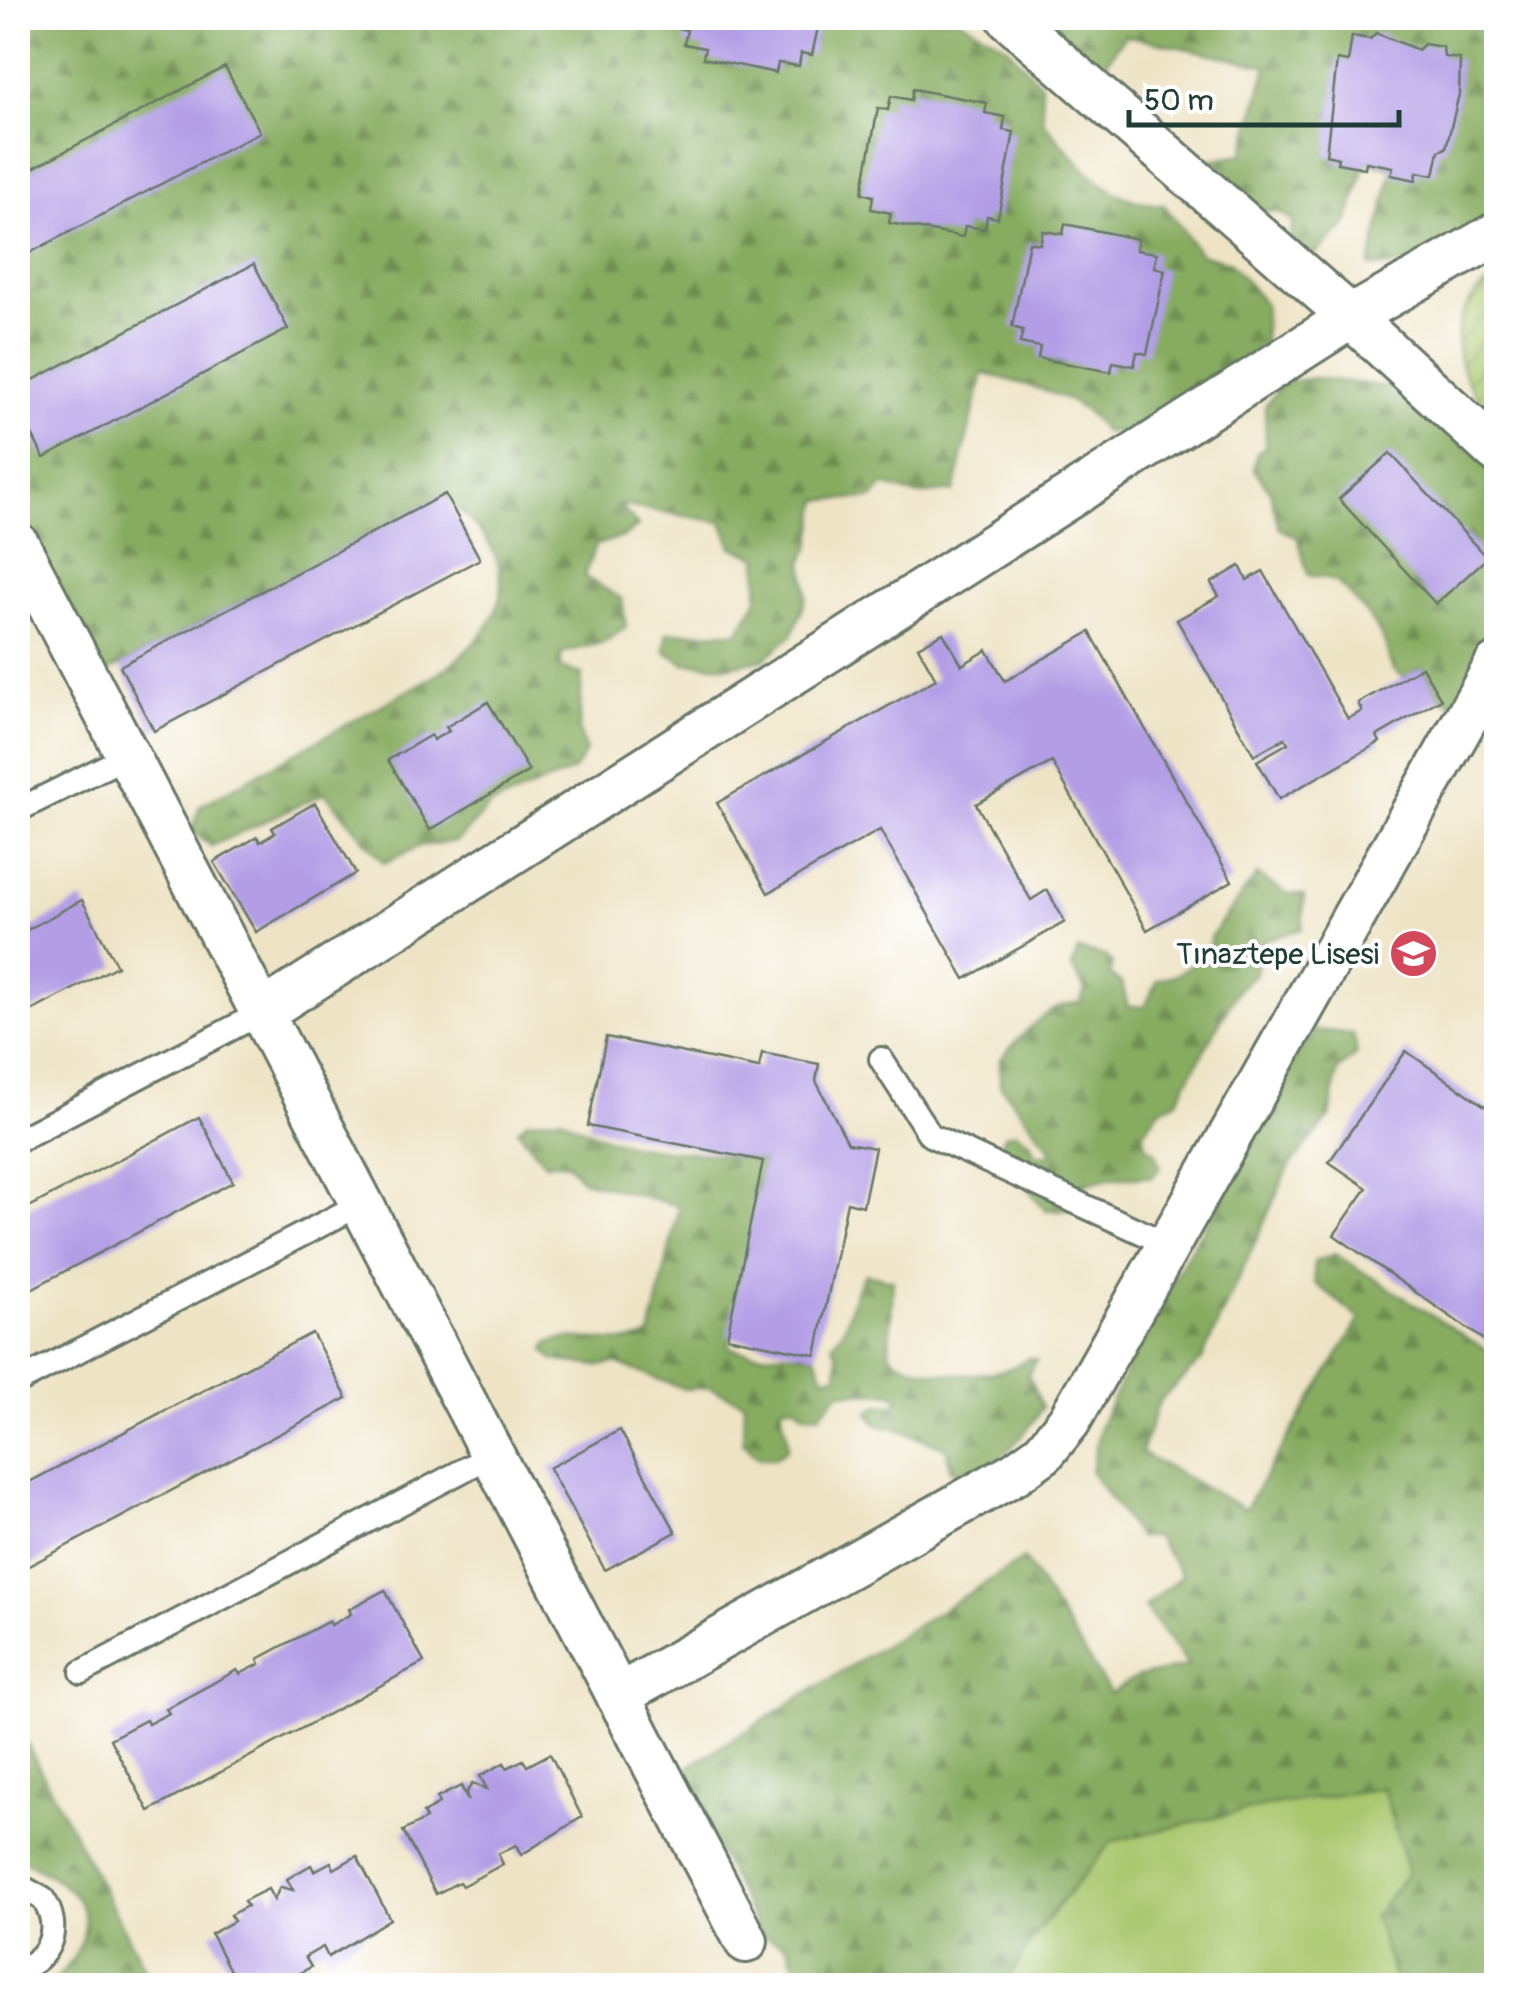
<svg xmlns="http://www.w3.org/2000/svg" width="1514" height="2003" font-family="Pangolin,sans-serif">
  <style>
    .green { fill: #aac76e; stroke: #648251; stroke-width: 2.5 }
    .forest { fill: url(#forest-firs); stroke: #53744a; stroke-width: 2.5 }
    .garden { fill: url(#garden-furrows); stroke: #648251; stroke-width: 2.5 }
    .building { fill: #b39ee6 }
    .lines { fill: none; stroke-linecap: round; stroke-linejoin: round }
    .lane-casing { stroke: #677767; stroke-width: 28 }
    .street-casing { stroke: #677767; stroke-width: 48 }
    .lane { stroke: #fff; stroke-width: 22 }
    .street { stroke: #fff; stroke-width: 42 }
    .labels { text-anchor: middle; stroke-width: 8; stroke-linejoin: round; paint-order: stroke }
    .poi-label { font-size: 30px; fill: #1f3d34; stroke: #fff; text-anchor: end }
  </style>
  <defs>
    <pattern id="forest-firs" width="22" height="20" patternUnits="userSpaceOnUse" patternTransform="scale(2.5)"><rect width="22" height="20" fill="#87ac61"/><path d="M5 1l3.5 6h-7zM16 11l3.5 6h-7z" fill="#6e8d51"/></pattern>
    <pattern id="garden-furrows" width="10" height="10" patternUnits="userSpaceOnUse" patternTransform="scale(2.5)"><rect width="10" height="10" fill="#aac76e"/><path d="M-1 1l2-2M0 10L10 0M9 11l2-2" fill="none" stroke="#8aa35b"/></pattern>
  </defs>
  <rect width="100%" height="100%" fill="#fff"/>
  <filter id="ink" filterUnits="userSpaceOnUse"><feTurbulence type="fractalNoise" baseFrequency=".01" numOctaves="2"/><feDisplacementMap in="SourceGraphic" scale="20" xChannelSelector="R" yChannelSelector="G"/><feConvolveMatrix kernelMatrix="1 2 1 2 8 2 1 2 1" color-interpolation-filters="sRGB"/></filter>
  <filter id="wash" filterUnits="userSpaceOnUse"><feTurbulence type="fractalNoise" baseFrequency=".0048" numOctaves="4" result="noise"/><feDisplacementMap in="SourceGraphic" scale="40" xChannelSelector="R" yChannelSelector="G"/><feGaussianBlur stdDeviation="2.25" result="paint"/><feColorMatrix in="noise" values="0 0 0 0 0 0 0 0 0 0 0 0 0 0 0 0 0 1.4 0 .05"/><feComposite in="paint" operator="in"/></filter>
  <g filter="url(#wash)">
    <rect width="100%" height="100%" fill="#eee3c5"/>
    <polygon class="green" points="1383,1788 1408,1872 1374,1917 1397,1985 1005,1986 1038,1930 1112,1841 1265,1806"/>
    <g class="forest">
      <path d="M18,18H957L1005,45L1041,84L1043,121C1080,163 1104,203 1164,205L1200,254L1229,262L1265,304L1264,343L1234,367L1127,432H1104C1081,393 1024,385 983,373L954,491L917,495L883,485L873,498L819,500L811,546L803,560L807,596L792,635L764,659L729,666L684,663L665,651L667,633L738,632L758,599V557L732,547L722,522L620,505L638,526L625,536L596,545L584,576L622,599L626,627L605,642L561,653V668L582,674L579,731L586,752L574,770L490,806L457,841L420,846L384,863L325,793L211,846L191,831L200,806L441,672C479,643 516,607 495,555C487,534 460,512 445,494L104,674L18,524Z"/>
      <path d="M1054,18H1496V219C1457,240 1416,272 1370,266L1393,168L1366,162L1347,225L1312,257L1290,240L1293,221L1279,212L1258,211L1208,175V160L1243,154L1267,66L1125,35L1103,68C1073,59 1061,47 1054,18Z"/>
      <path d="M1314,378L1404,389L1496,472V649L1455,704L1441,699L1422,667L1405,677C1385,668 1391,656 1383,639C1374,622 1353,596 1338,583C1331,577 1317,577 1308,575L1298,538L1279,528L1270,491L1254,469L1257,453L1266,446L1265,406L1283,383Z"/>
      <path d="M1257,875L1286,893L1304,895L1302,929L1264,940L1255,974L1238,989L1177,1100L1160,1109L1143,1132L1146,1146L1156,1152L1160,1167L1152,1177H1111L1086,1183L1077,1209L1046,1210C1025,1191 1021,1167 999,1148L1004,1135L1015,1132L1030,1141L1035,1154L1047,1156L1052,1150L1000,1085V1060C1020,1038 1047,1002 1080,1003L1085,990L1072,967L1078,950L1105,956L1112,963L1110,975L1122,983L1128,1007L1145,1006L1158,980L1178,974L1208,952L1211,936Z"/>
      <polygon points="1314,1030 1353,1034 1357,1054 1337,1071 1330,1117 1289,1167 1201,1361 1159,1401 1141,1453 1245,1509 1360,1319 1315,1283 1314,1262 1335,1254 1496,1356 1496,1985 1397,1985 1374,1917 1408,1872 1383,1788 1265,1806 1112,1841 1038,1930 1005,1985 804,1985 787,1945 761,1935 678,1773 1024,1559 1110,1693 1137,1677 1188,1666 1144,1607 1182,1575 1156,1537 1138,1537 1091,1472 1100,1425 1164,1294 1250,1149 1279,1082"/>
      <path d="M561,1117C635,1160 687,1146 763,1161L729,1347C757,1360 785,1348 816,1355L824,1377L837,1375L838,1356L832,1344C853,1324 848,1296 865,1274L893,1280L889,1353C912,1378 1002,1383 1028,1358L1036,1360L1028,1375L1042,1407C1024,1439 992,1476 951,1471L946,1448C921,1439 904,1428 876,1424L868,1412L878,1405H895L899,1399L893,1393L840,1392L819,1415L805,1414L795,1405L782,1406C780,1423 791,1433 787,1449L775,1458H759L743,1442L744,1402L709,1387L684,1389L616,1363L598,1366L554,1360L545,1351L547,1344C576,1329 614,1351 650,1336L679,1206L582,1180L568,1163H545L518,1130L527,1121Z"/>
      <path d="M18,1727L153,1985H51C111,1923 87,1890 18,1858Z"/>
    </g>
    <path class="garden" d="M1496,279V416C1451,380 1439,310 1496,279Z"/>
    <g id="blocks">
      <g class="building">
        <polygon points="679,18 820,18 812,55 801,53 799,66 778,63 776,73 703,58 705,48 684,44 687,30 677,28"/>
        <polygon points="1376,33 1418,50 1424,44 1443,47 1444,57 1460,59 1459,94 1446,148 1439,151 1434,175 1417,172 1416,180 1391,175 1393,167 1366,162 1365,168 1337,163 1338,158 1326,155 1337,60 1348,62 1352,36 1370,39"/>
        <polygon points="225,67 260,132 18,259 18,176"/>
        <polygon points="913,89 987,103 985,113 1005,117 1003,130 1014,132 998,218 987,216 985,229 965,226 963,237 889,223 891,213 871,209 873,196 862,193 878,108 888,110 891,96 911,100"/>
        <polygon points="1065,224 1138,239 1136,250 1157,253 1154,267 1165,270 1147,354 1137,352 1134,366 1113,362 1111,372 1038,358 1040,347 1020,343 1023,330 1012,327 1029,242 1040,244 1043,231 1063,234"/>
        <polygon points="254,264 288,329 44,458 18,407 18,388"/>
        <polygon points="1390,453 1487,558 1436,604 1339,499"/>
        <polygon points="445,494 480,559 154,731 120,666"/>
        <polygon points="1240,566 1247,580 1263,571 1348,719 1362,711 1358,703 1422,667 1441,699 1377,736 1380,742 1279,799 1257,761 1288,743 1285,738 1254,755 1177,620 1219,596 1211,583"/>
        <polygon points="1090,632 1232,881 1147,930 1052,762 976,804 1031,900 1047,890 1065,922 965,979 880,830 768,893 717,803 936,679 918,647 943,633 962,665 987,650 1005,681"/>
        <polygon points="488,702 529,771 430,830 388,760 431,735 433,740 449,731 446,727"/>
        <polygon points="315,803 356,873 256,932 214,862 257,837 260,842 275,833 272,828"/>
        <polygon points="82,900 117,966 18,1018 18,935"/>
        <polygon points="606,1037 759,1068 762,1053 819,1064 816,1081 848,1143 875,1148 863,1206 847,1202 816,1355 727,1337 763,1161 588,1126"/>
        <polygon points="1406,1051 1496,1114 1496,1331 1488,1343 1334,1235 1367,1188 1329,1162"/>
        <polygon points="199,1117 233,1182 18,1296 18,1213"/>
        <polygon points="312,1333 347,1398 21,1570 18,1488"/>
        <polygon points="620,1430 676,1532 605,1570 549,1468"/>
        <polygon points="385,1590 424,1662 149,1811 110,1739 146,1720 148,1724 169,1713 166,1709 237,1670 240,1674 260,1664 258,1659 329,1621 331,1625 351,1614 349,1609"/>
        <polygon points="550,1754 582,1817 521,1855 516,1845 498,1854 503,1864 462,1886 459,1882 436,1894 403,1831 426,1819 423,1813 439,1804 437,1798 461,1786 468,1801 466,1793 472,1784 487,1789 480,1776 504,1763 507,1768 523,1760 527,1766"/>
        <polygon points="357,1856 390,1919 328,1957 323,1947 305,1957 311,1967 275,1986 238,1986 211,1934 234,1921 230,1915 247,1906 244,1901 268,1889 274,1900 280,1887 293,1890 287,1879 311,1865 314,1871 331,1862 334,1869"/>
      </g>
    </g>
  </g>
  <g filter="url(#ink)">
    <use href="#blocks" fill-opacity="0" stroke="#677767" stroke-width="2.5"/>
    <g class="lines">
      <defs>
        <g id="lane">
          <polyline points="18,810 127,756"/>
          <polyline points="881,1059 930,1135 1167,1244"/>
          <polyline points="18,1140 261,1013"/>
          <polyline points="18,1382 361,1204"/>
          <polyline points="82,1672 492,1455"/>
          <path d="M18,1885L43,1899C62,1927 51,1960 18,1969"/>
        </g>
        <g id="street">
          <polyline points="1009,18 1351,317 1496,451"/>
          <polyline points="18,545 746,1941"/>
          <polyline points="261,1013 1351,317 1496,234"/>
          <polyline points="618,1696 1015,1473 1043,1453 1069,1421 1496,665"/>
        </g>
      </defs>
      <use href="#lane" class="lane-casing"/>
      <use href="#street" class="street-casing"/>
      <use href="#lane" class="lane"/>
      <use href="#street" class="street"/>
    </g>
  </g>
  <defs>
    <symbol id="school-disc" viewBox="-11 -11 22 22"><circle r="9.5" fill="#d1495b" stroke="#fff"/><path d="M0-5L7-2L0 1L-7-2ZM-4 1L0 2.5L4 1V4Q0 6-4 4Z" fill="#fff"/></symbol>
  </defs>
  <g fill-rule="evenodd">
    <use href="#school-disc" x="1386" y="926" width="55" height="55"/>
  </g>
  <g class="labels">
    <g class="poi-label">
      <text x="1379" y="964">Tınaztepe Lisesi</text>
    </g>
  </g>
  <rect width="1514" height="2003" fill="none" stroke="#fff" stroke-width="60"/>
  <path d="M1129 110v15h270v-15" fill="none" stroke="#1f3d34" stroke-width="5"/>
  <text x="1144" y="110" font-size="30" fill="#1f3d34" stroke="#ffffff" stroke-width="8" paint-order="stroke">50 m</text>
</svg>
